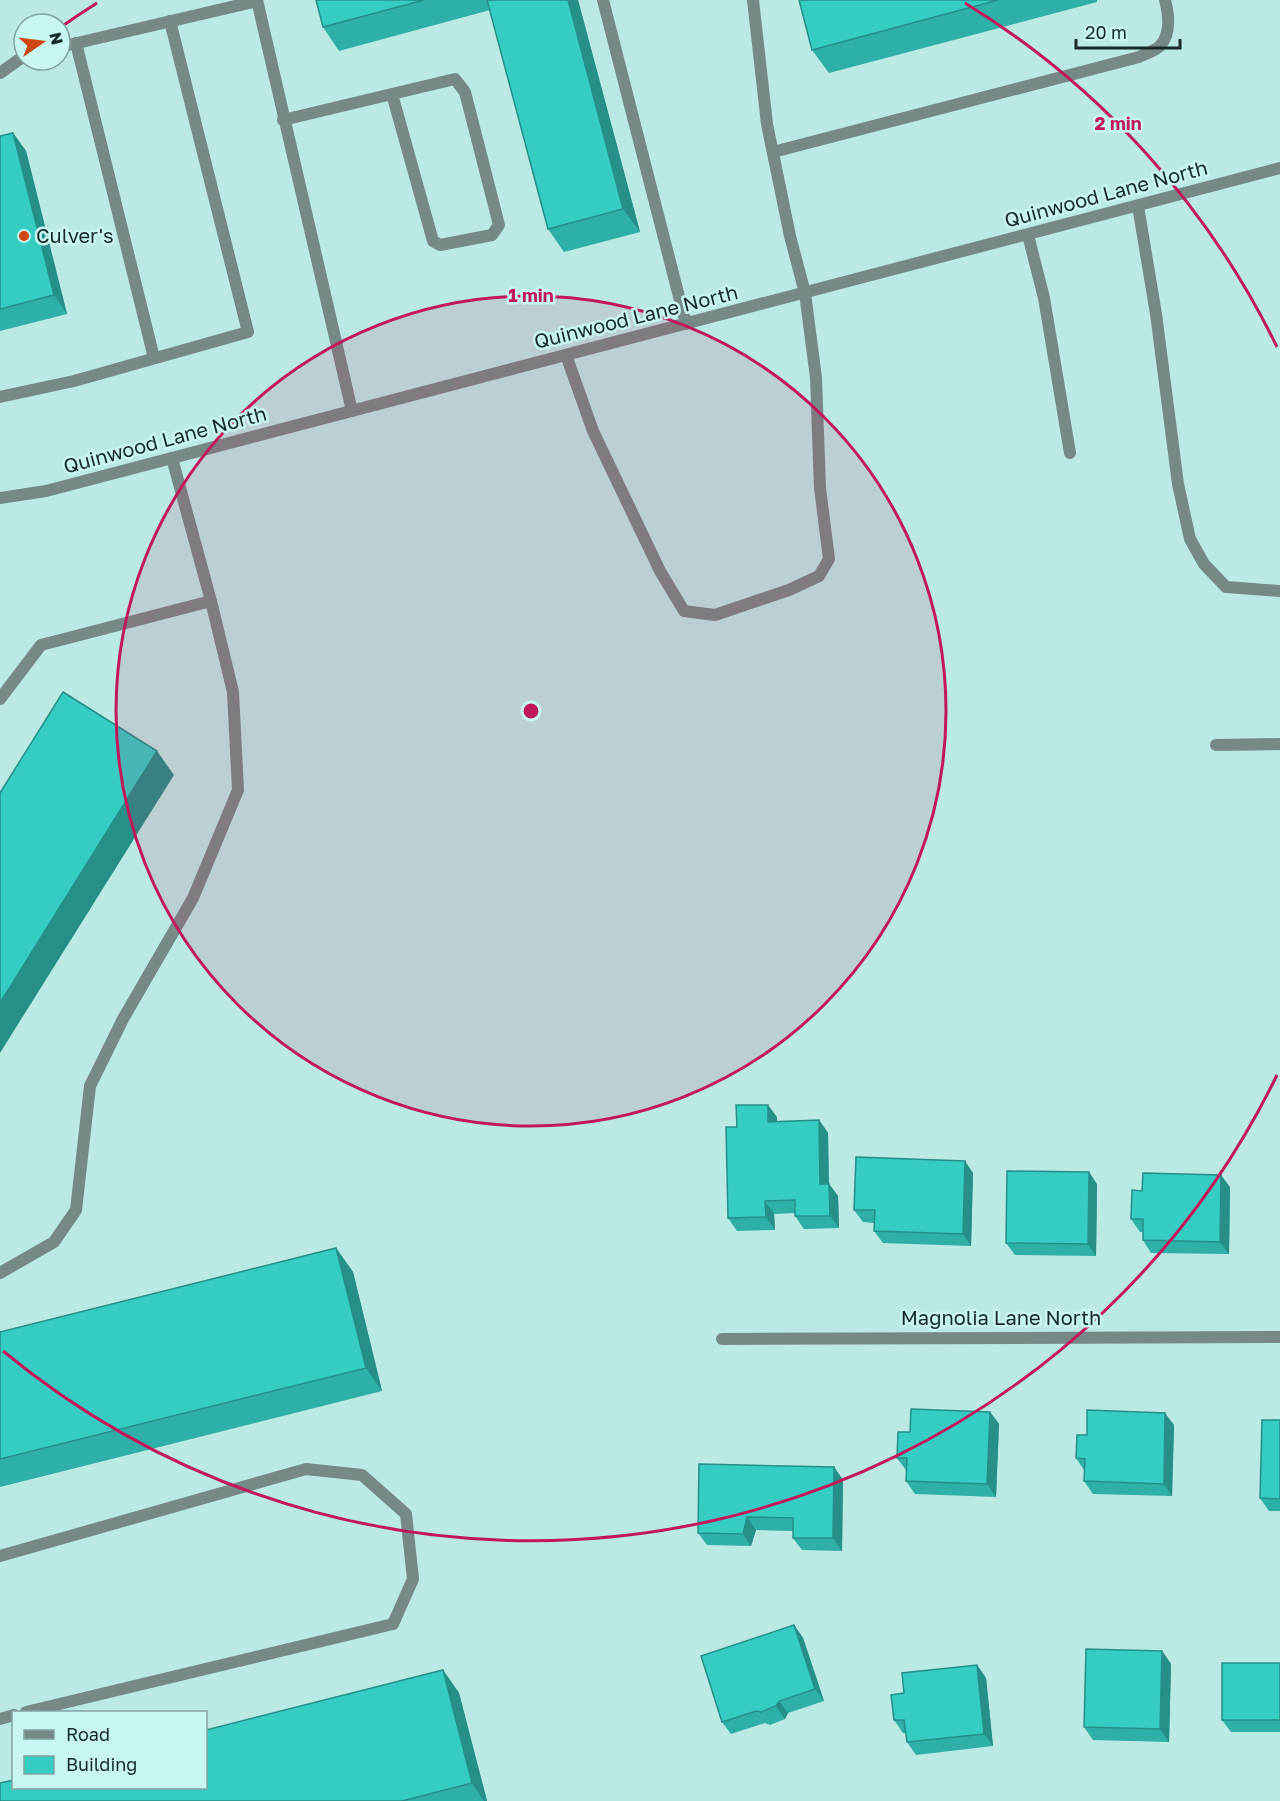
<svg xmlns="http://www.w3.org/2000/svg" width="1280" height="1801" font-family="'Golos Text',sans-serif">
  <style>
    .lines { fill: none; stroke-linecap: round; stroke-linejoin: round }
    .service { stroke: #768987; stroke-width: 12 }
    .minor { stroke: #768987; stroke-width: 12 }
    .tertiary { stroke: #768987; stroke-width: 12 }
    .wall { fill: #2eafa8 }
    .shaded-wall { fill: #258f88 }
    .building { fill: #35ccc3; stroke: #258f88; stroke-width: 1.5 }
    .ring { fill: none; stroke: #c2185b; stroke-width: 3 }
    .poi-dot { fill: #ce4710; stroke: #c8f6f1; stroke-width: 2 }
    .labels { text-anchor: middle; stroke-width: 5; stroke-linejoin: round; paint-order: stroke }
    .street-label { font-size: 20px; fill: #182928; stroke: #c8f6f1 }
    .poi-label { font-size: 20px; fill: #182928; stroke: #c8f6f1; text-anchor: start }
    .centre { fill: #c2185b; stroke: #c8f6f1; stroke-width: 3 }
    .ring-label { font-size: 18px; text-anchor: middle; font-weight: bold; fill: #c2185b; stroke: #c8f6f1; stroke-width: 5; stroke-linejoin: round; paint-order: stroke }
  </style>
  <rect width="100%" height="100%" fill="#bbe9e4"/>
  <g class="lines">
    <g class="service">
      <polyline points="257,0 352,411"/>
      <polyline points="603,0 686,324"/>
      <polyline points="76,43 154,358"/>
      <polyline points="60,47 257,1"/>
      <polyline points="0,73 24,56"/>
      <polyline points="283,120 455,79 465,92 499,225 492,235 440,245 433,241 392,94"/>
      <path d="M773,152L1139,57C1145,54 1155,51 1160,46C1171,34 1169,15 1165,0"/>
      <polyline points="1138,206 1156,314 1178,484 1190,539 1204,564 1226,587 1280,591"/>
      <polyline points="1028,235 1044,298 1070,453"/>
      <polyline points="566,355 593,431 660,571 684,611 715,615 789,590 819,576 829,559 820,488 816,378 805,293 790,236 767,124 753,0"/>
      <polyline points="0,397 74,381 248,332 170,21"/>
      <polyline points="172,458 211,601"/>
      <polyline points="0,699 41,645 211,601 233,692 238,790 193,898 123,1019 90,1086 76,1210 54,1242 0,1273"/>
      <polyline points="1216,745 1280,744"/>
      <polyline points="0,1556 306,1469 362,1475 406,1514 413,1579 393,1624 26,1712"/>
      <polyline points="0,1719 14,1715"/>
    </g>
    <polyline class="minor" points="722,1339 1280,1337"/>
    <polyline class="tertiary" points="0,498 46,491 1280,168"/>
  </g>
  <g class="wall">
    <polygon points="316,0 578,0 640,232 564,252 548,229 490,10 339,51 323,27"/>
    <polygon points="799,0 1097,0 1097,2 829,73 812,50"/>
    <polygon points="13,133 26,151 67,314 0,331 0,136"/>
    <polygon points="777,1117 777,1121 819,1120 828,1133 829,1184 838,1196 839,1228 804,1229 795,1216 795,1213 774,1214 775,1230 737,1231 728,1218 737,1127"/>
    <polygon points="973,1173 971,1246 883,1243 874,1231 874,1223 863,1222 854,1210"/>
    <polygon points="1097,1184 1096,1256 1015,1255 1006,1243"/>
    <polygon points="1230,1187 1229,1254 1151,1253 1143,1240 1143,1232 1140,1232 1131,1219 1142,1191"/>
    <polygon points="336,1248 353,1272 382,1391 0,1487 0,1332"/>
    <polygon points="990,1412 999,1424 996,1497 915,1494 906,1481 906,1470 897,1458 910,1432"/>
    <polygon points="1280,1420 1280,1511 1269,1511 1260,1498"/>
    <polygon points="1174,1425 1172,1496 1093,1494 1084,1481 1084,1470 1076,1458 1087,1435"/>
    <polygon points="834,1467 843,1480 842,1551 802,1550 793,1538 793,1531 756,1530 751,1546 707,1545 698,1533"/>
    <polygon points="794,1625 803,1638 824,1701 788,1713 785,1719 770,1725 765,1723 731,1734 722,1722"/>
    <polygon points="1162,1651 1171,1664 1169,1742 1093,1740 1084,1727"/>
    <polygon points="1280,1663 1280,1732 1231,1732 1222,1720"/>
    <polygon points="977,1665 986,1678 993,1746 916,1755 907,1742 906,1733 903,1733 894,1720 904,1693"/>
    <polygon points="443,1670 459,1693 487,1801 0,1801"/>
  </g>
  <g class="shaded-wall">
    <polygon points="568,0 578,0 640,232 623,209"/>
    <polygon points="13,133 26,151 67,314 54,295"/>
    <polygon points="157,751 174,775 0,1053 0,1003"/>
    <polygon points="768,1105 777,1117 777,1134 768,1122"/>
    <polygon points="819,1120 828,1133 829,1197 820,1184"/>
    <polygon points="965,1161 973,1173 971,1246 963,1234"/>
    <polygon points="1089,1172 1097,1184 1096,1256 1088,1244"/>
    <polygon points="1221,1175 1230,1187 1229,1254 1220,1242"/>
    <polygon points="829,1184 838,1196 839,1228 830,1216"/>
    <polygon points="765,1201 774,1214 775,1230 766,1217"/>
    <polygon points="336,1248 353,1272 382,1391 366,1368"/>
    <polygon points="990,1412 999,1424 996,1497 987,1484"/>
    <polygon points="1165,1413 1174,1425 1172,1496 1164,1484"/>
    <polygon points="834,1467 843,1480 842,1551 833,1538"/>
    <polygon points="747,1517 756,1530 751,1546 743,1534"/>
    <polygon points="794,1625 803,1638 824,1701 815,1689"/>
    <polygon points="1162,1651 1171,1664 1169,1742 1160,1729"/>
    <polygon points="977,1665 986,1678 993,1746 984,1734"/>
    <polygon points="443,1670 459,1693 487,1801 484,1801 472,1783"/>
    <polygon points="779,1701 788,1713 785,1719 776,1706"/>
  </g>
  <g class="building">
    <polygon points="316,0 424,0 323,27"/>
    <polygon points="487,0 568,0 623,209 548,229"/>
    <polygon points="799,0 998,0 812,50"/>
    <polygon points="13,133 54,295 0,309 0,136"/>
    <polygon points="63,692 157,751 0,1003 0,793"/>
    <polygon points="736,1105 768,1105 768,1122 819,1120 820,1184 829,1184 830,1216 795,1216 795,1200 765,1201 766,1217 728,1218 726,1127 737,1127"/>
    <polygon points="856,1157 965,1161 963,1234 874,1231 875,1210 854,1210"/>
    <polygon points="1007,1171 1089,1172 1088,1244 1006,1243"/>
    <polygon points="1143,1173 1221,1175 1220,1242 1143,1240 1143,1219 1131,1219 1132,1190 1142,1191"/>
    <polygon points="336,1248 366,1368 0,1459 0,1332"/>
    <polygon points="911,1409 990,1412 987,1484 906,1481 907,1458 897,1458 898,1432 910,1432"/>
    <polygon points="1087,1410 1165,1413 1164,1484 1084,1481 1085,1459 1076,1458 1077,1435 1087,1435"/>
    <polygon points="1262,1420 1280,1420 1280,1499 1260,1498"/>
    <polygon points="699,1464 834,1467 833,1538 793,1538 793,1518 747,1517 743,1534 698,1533"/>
    <polygon points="794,1625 815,1689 779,1701 776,1706 761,1712 756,1711 722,1722 701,1656"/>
    <polygon points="1086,1649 1162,1651 1160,1729 1084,1727"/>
    <rect x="1222" y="1663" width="58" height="57"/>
    <polygon points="977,1665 984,1734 907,1742 904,1720 894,1720 891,1695 904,1693 902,1673"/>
    <polygon points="443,1670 472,1783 402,1801 0,1801 0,1783 14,1780 14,1788 206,1788 206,1730"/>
  </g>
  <circle cx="531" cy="711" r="415" fill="#c2185b" fill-opacity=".12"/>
  <g class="ring">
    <circle cx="531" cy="711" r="415"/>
    <path d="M1277 1075A830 830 0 0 1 3 1351M61 27A830 830 0 0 1 97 3M965 3A830 830 0 0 1 1277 347"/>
  </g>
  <circle class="poi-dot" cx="24" cy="236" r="6"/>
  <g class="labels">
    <g class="street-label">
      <text transform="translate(1106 194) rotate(-15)" y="7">Quinwood Lane North</text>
      <text transform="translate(636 317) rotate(-14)" y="7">Quinwood Lane North</text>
      <text transform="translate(165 440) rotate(-15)" y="7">Quinwood Lane North</text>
      <text x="1001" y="1325">Magnolia Lane North</text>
    </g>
    <g class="poi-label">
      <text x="36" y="243">Culver's</text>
    </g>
  </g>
  <circle cx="531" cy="711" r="9" class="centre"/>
  <g class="ring-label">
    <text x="1118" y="130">2 min</text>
    <text x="531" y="302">1 min</text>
  </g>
  <rect x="12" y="1711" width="195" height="78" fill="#c8f6f1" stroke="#82a4a1" stroke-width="1.5"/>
  <rect x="24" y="1730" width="30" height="9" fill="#768987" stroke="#82a4a1" stroke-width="1.5"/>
  <text x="66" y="1741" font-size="18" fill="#182928">Road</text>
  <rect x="24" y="1756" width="30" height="18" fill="#35ccc3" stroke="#82a4a1" stroke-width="1.5"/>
  <text x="66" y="1771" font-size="18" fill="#182928">Building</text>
  <g transform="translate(42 42) rotate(76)"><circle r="28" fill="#c8f6f1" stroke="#82a4a1" stroke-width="1.5"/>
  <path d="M0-4.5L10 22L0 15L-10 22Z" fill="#ce4710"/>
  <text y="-9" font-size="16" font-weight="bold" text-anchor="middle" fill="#182928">N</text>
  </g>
  <path d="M1076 39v9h104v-9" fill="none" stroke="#182928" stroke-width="3"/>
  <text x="1085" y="39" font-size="18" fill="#182928" stroke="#c8f6f1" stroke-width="4.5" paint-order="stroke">20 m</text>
</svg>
